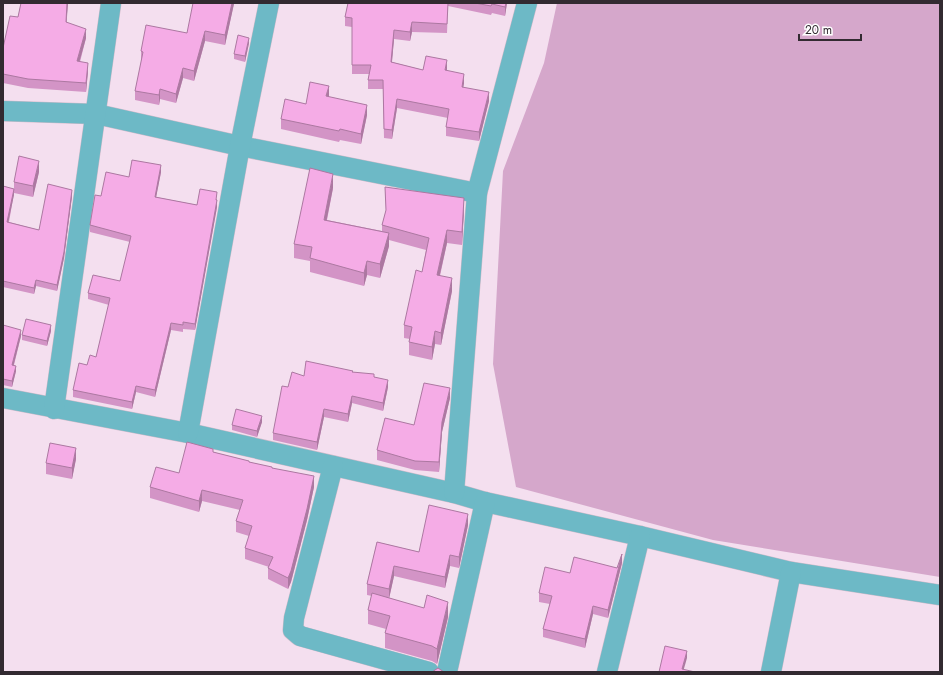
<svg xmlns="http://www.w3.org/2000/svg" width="943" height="675" font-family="Jost,sans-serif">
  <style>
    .green { fill: #d5a7cb }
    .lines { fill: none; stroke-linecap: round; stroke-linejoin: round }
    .street-casing { stroke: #cdbbc9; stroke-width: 21 }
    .street { stroke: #6db9c6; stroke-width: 20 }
    .wall { fill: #d394c6 }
    .shaded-wall { fill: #ac78a1 }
    .building { fill: #f5ace6; stroke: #ac78a1 }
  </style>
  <rect width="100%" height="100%" fill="#f4dfef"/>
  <polygon class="green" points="557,3 940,3 940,577 713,540 516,487 493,364 503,171 544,63"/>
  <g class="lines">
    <defs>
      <g id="street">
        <polyline points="3,111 96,114 240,146 477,193"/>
        <polyline points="3,398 188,433 454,493 485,502 640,536 791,572 940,595"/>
        <polyline points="54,409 111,3"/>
        <polyline points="188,433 240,146 269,3"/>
        <polyline points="333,466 294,618 293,630 300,636 429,672"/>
        <polyline points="454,493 477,193 527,3"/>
        <polyline points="447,672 485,502"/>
        <polyline points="607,672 640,536"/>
        <polyline points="771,672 791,572"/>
      </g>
    </defs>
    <use href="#street" class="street-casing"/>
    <use href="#street" class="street"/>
  </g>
  <g class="wall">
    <polygon points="21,3 68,3 66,23 86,38 80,62 88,71 86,92 28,88 3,83 3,48 18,17"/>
    <polygon points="234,3 225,45 205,41 194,81 183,78 176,103 160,99 159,105 135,100 135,91 142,61 141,61 141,51 187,33"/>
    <polygon points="348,3 507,3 505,16 492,13 491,15 448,6 447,33 412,32 410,41 394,39 392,62 423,70 447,69 447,71 464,83 463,87 489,101 479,141 446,136 446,127 448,118 397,108 392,139 384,138 383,89 368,89 368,80 369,74 352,74 352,27 345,26 345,17"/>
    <polygon points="249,43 245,62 234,59 234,54"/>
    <polygon points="329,97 367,115 361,144 340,140 339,142 281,129 281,119 306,104"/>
    <polygon points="39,172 33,197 14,193 9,222 39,230 72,196 64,258 57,291 36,286 34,294 3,287 3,186 14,189 14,182"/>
    <polygon points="161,172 156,197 197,205 217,199 217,207 195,330 183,329 183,332 171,330 155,397 136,392 132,409 73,397 73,390 87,365 96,357 109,305 88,299 88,293 120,281 130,242 90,232 90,225 129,177"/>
    <polygon points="385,187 464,210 462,245 447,243 440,276 452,291 441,345 435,344 432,360 409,355 409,342 410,339 404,338 404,325 422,272 426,250 389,240 389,246 380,278 367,275 364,286 310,272 310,261 294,258 294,244 333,188 327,220 382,231 382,225 386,211"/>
    <polygon points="3,325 21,336 14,365 16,371 12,387 3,385"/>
    <polygon points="51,331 47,346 22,340 22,335"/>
    <polygon points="353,372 374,377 388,387 383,411 352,403 348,422 324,417 317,450 273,440 273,433 288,387 304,376"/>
    <polygon points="450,398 442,432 439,472 415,470 377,460 377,450 414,425"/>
    <polygon points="262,422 257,437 232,430 232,425"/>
    <polygon points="213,452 272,468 314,487 307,520 291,582 288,589 268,579 268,568 269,567 245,559 245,548 249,536 236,532 236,521 240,510 202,501 199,512 150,498 150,487 179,473"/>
    <polygon points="76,459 72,479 46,474 46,463"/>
    <polygon points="468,525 459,568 450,566 445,588 394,576 389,598 448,617 437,664 432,661 385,648 385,633 386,629 368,624 368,610 372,596 367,595 367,584 377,542 419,552"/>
    <polygon points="622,563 608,618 593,614 585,648 543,637 543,629 550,604 539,602 539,593 570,573 617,568"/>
  </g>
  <g class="shaded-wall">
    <polygon points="67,3 68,3 66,31 66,22"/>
    <polygon points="232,3 234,3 234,4 225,45 225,35"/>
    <polygon points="506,3 507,3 505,16 505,7"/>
    <polygon points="412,22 412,32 410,41 410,32"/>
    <polygon points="86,29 86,38 77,70 77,61"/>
    <polygon points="394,30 394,39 391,71 391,62"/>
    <polygon points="205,31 205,41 194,81 194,71"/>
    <polygon points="249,38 249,43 245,62 245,56"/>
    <polygon points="447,60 447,69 445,79 445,70"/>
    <polygon points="88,63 88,71 86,92 86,83"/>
    <polygon points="183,68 183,78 176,103 176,94"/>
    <polygon points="464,74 464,83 462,96 462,87"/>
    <polygon points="329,86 329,96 326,107 326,96"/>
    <polygon points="160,89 160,99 159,105 159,95"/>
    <polygon points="489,92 489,101 479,141 479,132"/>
    <polygon points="397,99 397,108 392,139 392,130"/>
    <polygon points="367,105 367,115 361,144 361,134"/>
    <polygon points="39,161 39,172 33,197 33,186"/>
    <polygon points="161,165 161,172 155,203 155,197"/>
    <polygon points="333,174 333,188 324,233 324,220"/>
    <polygon points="14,189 14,195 7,228 7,222"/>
    <polygon points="72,190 72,196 64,258 57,291 57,285"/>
    <polygon points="464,198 464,210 462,245 462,232"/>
    <polygon points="217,200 217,207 195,330 195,324"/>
    <polygon points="447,230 447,243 437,287 437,275"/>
    <polygon points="389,233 389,246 380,278 380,264"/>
    <polygon points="367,261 367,275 364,286 364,273"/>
    <polygon points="452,278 452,291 441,345 441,333"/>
    <polygon points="36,280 36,286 34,294 34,288"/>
    <polygon points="171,323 171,330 155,397 155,390"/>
    <polygon points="51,325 51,331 47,346 47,341"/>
    <polygon points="21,330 21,336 12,371 12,365"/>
    <polygon points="435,331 435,344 432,360 432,347"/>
    <polygon points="16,366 16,371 12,387 12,381"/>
    <polygon points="388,380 388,387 383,411 383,403"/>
    <polygon points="136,386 136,392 132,409 132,402"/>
    <polygon points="450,388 450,398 442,432 439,472 439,462 442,422"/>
    <polygon points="352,396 352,403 348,422 348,414"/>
    <polygon points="324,409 324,417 317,450 317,442"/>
    <polygon points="262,416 262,422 257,437 257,431"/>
    <polygon points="76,448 76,459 72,479 72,468"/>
    <polygon points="314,476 314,487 307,520 291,582 288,589 288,578"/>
    <polygon points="202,490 202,501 199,512 199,501"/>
    <polygon points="468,514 468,525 459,568 459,557"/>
    <polygon points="622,554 622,563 608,618 608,610"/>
    <polygon points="450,555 450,566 445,588 445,577"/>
    <polygon points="394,566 394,576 389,599 389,589"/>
    <polygon points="448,602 448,617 437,664 437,649"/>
    <polygon points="593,606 593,614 585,648 585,639"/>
    <polygon points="687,651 687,658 683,672 682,669"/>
  </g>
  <g class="building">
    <polygon points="21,3 67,3 66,22 86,29 77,61 88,63 86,83 28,79 3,74 3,48 10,16 18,17"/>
    <polygon points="193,3 232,3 225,35 205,31 194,71 183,68 176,94 160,89 159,95 135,91 143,52 141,51 146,25 187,33"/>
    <polygon points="348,3 448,3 447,24 412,22 410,32 394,30 391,62 423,70 426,56 447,60 445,70 464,74 462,87 489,92 479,132 446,127 449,109 397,99 392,130 384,129 383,80 368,80 371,65 352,65 352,18 345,17"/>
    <polygon points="475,3 506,3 505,7 492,4 491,6"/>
    <polygon points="238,35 249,38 245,56 234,54"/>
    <polygon points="310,82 329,86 326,96 367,105 361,134 340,129 339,131 281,119 285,99 306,104"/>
    <polygon points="19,156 39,161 33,186 14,182"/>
    <polygon points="132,160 161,165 155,197 197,205 200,189 217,192 216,200 217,200 195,324 183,322 183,325 171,323 155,390 136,386 132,402 73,390 79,363 87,365 90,355 96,357 110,298 88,293 93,275 120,281 131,236 90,225 95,195 101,196 106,172 129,177"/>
    <polygon points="310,168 333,174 324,220 389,233 380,264 367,261 364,273 310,258 312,247 294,244"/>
    <polygon points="48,184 72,190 64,252 57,285 36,280 34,288 3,281 3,186 14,189 7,222 39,230"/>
    <polygon points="385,187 464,198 462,232 447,230 437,275 452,278 441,333 435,331 432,347 409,342 412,327 404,325 416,270 422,272 429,238 382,225 386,210"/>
    <polygon points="26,319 51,325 47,341 22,335"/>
    <polygon points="3,325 21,330 12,365 16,366 12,381 3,379"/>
    <polygon points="306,361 353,371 352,372 374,374 374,377 388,380 383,403 352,396 348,414 324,409 317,442 273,433 282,386 288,387 292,372 304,376"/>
    <polygon points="424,383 450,388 442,422 439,462 415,461 377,450 385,418 414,425"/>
    <polygon points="236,409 262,416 257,431 232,425"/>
    <polygon points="187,442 213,449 213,452 249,461 249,462 272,467 272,468 314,476 307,509 291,571 288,578 268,568 273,557 245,548 252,526 236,521 243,500 202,490 199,501 150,487 156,467 179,473"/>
    <polygon points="50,443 76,448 72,468 46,463"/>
    <polygon points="429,505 468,514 459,557 450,555 445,577 394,566 389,589 367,584 377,542 419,552"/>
    <polygon points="622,554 608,610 593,606 585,639 543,629 552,596 539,593 545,567 570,573 574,557 617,568"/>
    <polygon points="372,593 424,608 427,595 448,602 437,649 432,646 385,633 390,616 368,610"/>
    <polygon points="665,646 687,651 682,669 695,672 659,672"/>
    <polygon points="438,668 444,672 429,672 432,672"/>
  </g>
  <rect width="943" height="675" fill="none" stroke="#322a31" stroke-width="8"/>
  <path d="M799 34v6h62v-6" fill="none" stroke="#322a31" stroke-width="2"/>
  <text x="805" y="34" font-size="12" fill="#322a31" stroke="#ffffff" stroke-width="3" paint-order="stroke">20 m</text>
</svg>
